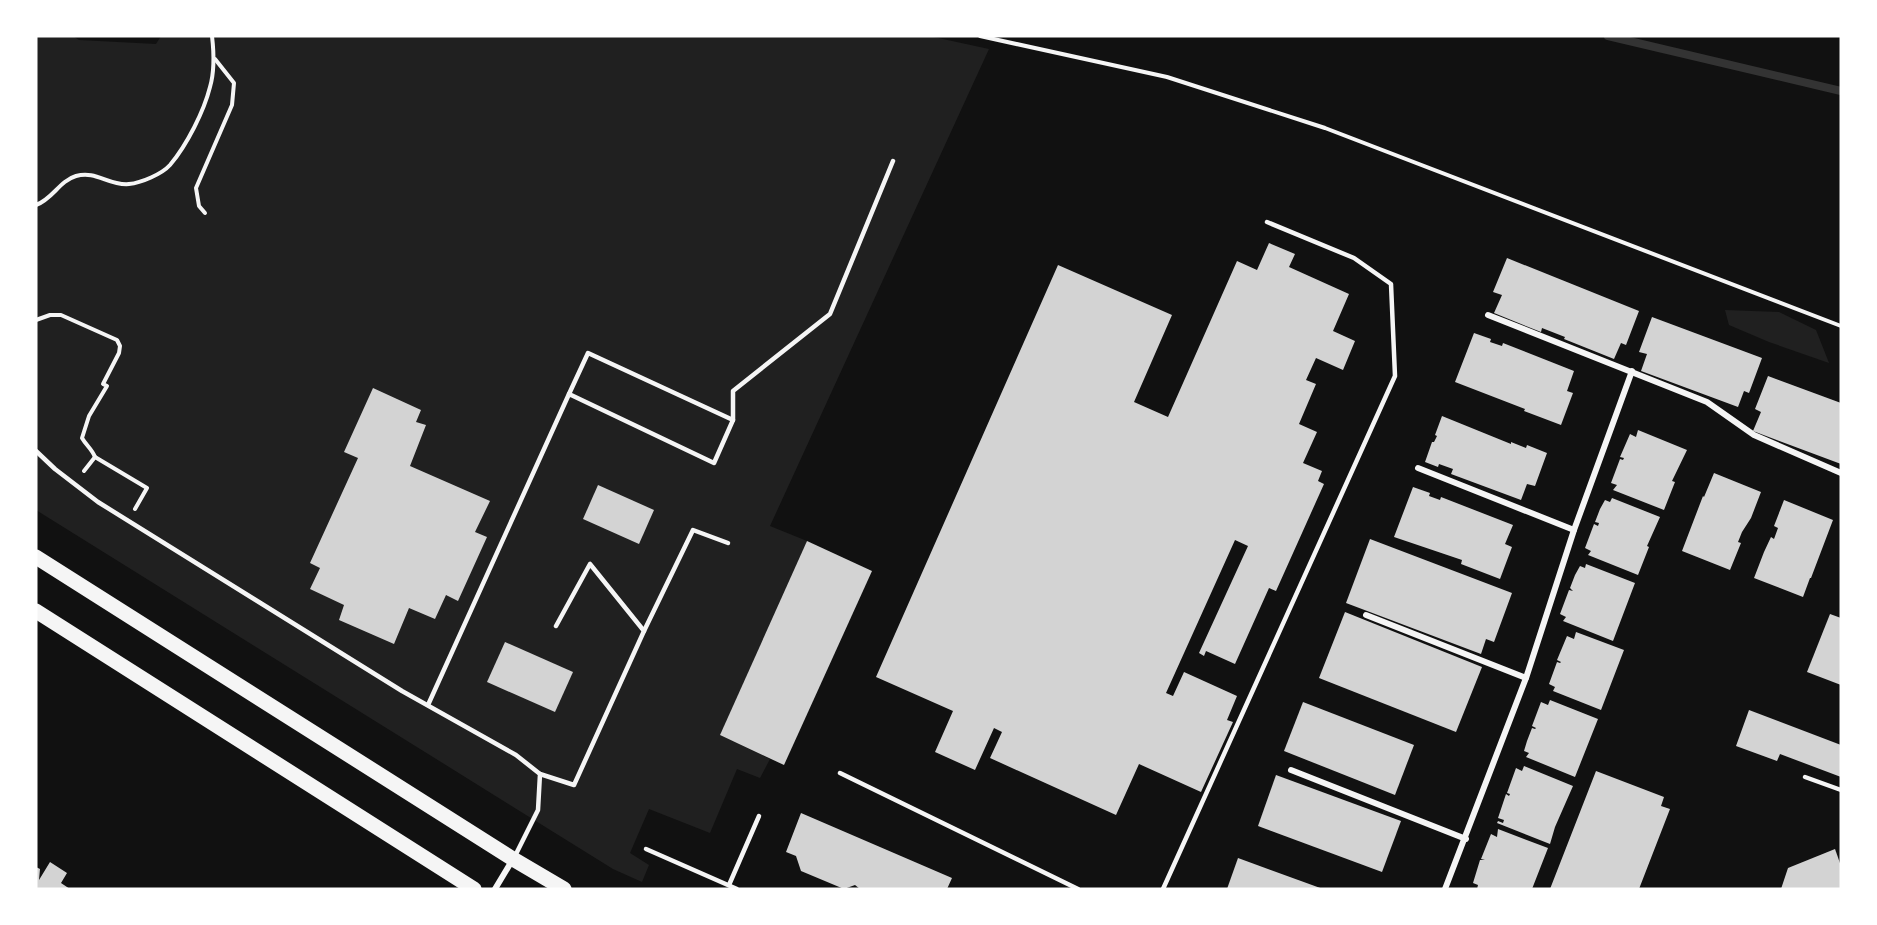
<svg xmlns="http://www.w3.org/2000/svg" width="1877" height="925" font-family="'Playfair Display',serif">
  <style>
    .green { fill: #202020 }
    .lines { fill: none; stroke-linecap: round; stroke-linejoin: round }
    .stream { stroke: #333; stroke-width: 8 }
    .building { fill: #d3d3d3 }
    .path { stroke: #f5f5f5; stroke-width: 4 }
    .service { stroke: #f5f5f5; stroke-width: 4.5 }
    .minor { stroke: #f5f5f5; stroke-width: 6 }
    .primary { stroke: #f5f5f5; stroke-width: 15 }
  </style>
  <rect width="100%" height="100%" fill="#111"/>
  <g class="green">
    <polygon points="36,36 73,36 79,40 156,44 161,36 929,36 989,49 770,526 807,541 720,735 770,759 760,778 737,769 710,833 649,809 630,853 649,865 642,882 613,869 36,510"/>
    <polygon points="1725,310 1779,312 1816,330 1829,363 1769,342 1729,325"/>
  </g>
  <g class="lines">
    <polyline class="stream" points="1608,36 1841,91"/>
  </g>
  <g class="building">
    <polygon points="1269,243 1295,254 1289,267 1349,294 1333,331 1355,341 1343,370 1316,358 1306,380 1316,384 1299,424 1317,432 1303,463 1322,471 1318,481 1324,484 1276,591 1269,588 1235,664 1206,651 1204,656 1199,653 1248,546 1235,540 1166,693 1173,696 1184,672 1237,696 1227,720 1233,722 1201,792 1139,764 1116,815 990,758 1002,732 994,728 975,770 935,752 953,711 876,677 1058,265 1172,315 1134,402 1168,417 1237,261 1257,270"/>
    <polygon points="1507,258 1639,311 1626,345 1621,343 1614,359 1564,339 1565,337 1542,328 1541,332 1494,313 1502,295 1493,292"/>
    <polygon points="1652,317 1762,358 1749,393 1744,391 1738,407 1641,371 1647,354 1639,352"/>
    <polygon points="1474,333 1491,339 1490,342 1502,346 1503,343 1574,371 1567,391 1573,393 1561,425 1524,411 1525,409 1455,382"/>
    <polygon points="1768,376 1841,403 1841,464 1753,431 1761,412 1755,409"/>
    <polygon points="373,388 421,410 416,422 426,425 410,466 490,501 475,532 487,537 458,601 446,595 435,619 409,608 394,644 339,620 344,605 310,589 320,568 310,563 358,458 344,452"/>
    <polygon points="1442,416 1511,444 1511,442 1526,448 1527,445 1547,453 1535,486 1527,484 1521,500 1451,474 1453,469 1439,464 1438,467 1425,462 1432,442 1434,442 1437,436 1435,435"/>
    <polygon points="1638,430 1687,450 1672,481 1675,482 1664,510 1613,490 1617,485 1611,483 1620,459 1623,460 1624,458 1620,457 1630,434 1636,437"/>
    <polygon points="1714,473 1761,492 1751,518 1742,532 1738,542 1741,543 1730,570 1682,551 1703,496 1704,497"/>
    <polygon points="598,485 654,510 639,544 583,519"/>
    <polygon points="1413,487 1430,493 1429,496 1440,500 1441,497 1513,525 1505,544 1512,547 1500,579 1461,564 1462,560 1394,537"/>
    <polygon points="1612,498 1660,517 1647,546 1649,547 1638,575 1588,555 1591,551 1585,548 1594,524 1598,526 1599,523 1595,522 1600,509 1605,500 1610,502"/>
    <polygon points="1784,500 1833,520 1811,578 1810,578 1803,597 1754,578 1764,552 1771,537 1774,539 1778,528 1774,526"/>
    <polygon points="1370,539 1512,593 1494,642 1486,639 1481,654 1346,603"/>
    <polygon points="807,541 872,571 784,765 720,735"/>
    <polygon points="1586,564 1635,583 1613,641 1563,621 1566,617 1560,614 1569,590 1573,591 1570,588 1575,575 1580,566 1585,568"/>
    <polygon points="1345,612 1482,667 1456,732 1319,678"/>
    <polygon points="1830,614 1841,618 1841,685 1807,672"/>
    <polygon points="1576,632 1624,650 1601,710 1553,691 1555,687 1549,684 1557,662 1560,663 1561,662 1557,660 1567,636 1574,639"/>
    <polygon points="505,642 573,672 555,712 487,682"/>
    <polygon points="1550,700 1598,719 1575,777 1526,757 1529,753 1524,751 1527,741 1532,728 1535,729 1536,728 1532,726 1541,702 1548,705"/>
    <polygon points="1303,702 1414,745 1395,795 1284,751"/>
    <polygon points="1749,710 1841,745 1841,777 1780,754 1777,761 1736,746"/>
    <polygon points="1524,766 1573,786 1555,827 1550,844 1497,823 1498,821 1503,823 1504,820 1498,818 1506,794 1509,796 1510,794 1507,793 1516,768 1522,771"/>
    <polygon points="1596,771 1664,797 1661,806 1670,809 1639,889 1550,889"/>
    <polygon points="1276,775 1401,821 1382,872 1258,826"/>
    <polygon points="801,813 952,878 947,889 860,889 855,885 844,889 801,871 796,856 786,852"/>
    <polygon points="1498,829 1548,848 1532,889 1477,889 1478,885 1473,883 1480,860 1485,860 1481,859 1491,834 1497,837"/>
    <polygon points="1835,849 1841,866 1841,889 1781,889 1788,868"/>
    <polygon points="1238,858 1323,889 1227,889"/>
    <polygon points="50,862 67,873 61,883 70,889 36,889 36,867 40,869 39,880"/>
  </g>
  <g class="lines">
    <g class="path">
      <polyline points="980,36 1167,77 1325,128 1841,326"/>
      <path d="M36,205C53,199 59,181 76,176C96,170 109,186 129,184C141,183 162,174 170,165C187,145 204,111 210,87C215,70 214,53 212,36"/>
      <polyline points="205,213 199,206 196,188 232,105 234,83 215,59"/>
      <path d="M36,320L50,315H61L117,340L120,346L119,353L103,384L107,386L89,416L82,438C86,445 92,449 95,457"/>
      <polyline points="84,471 95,457 147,488 135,509"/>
    </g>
    <g class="service">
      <polyline points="569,394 588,353 733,420"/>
      <polyline points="36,451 55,469 98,502 402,691 516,755 540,774 538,810 515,856"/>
      <polyline points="644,631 693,530 728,543"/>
      <polyline points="428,705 569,394 714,463 733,420 733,391 830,314 893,161"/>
      <polyline points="840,773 1078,889"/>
      <polyline points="540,774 574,785 644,631 590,564 556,626"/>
      <polyline points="1805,777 1841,790"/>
      <polyline points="646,849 737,889"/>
      <polyline points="729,885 759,816"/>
      <polyline points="1163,889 1395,376 1391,284 1354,258 1267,222"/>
    </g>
    <g class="minor">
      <polyline points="1488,315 1707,402 1754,435 1841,473"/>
      <polyline points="1418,468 1574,530"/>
      <polyline points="1366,615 1526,678"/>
      <polyline points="1291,770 1466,839"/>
      <polyline points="495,889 513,859"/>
      <polyline points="1445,889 1526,678 1574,530 1632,371"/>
    </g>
    <g class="primary">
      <polyline points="36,557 513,859 564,889"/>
      <polyline points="36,611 474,889"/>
    </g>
  </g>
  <rect width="1877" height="925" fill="none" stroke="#ffffff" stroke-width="75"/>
</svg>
